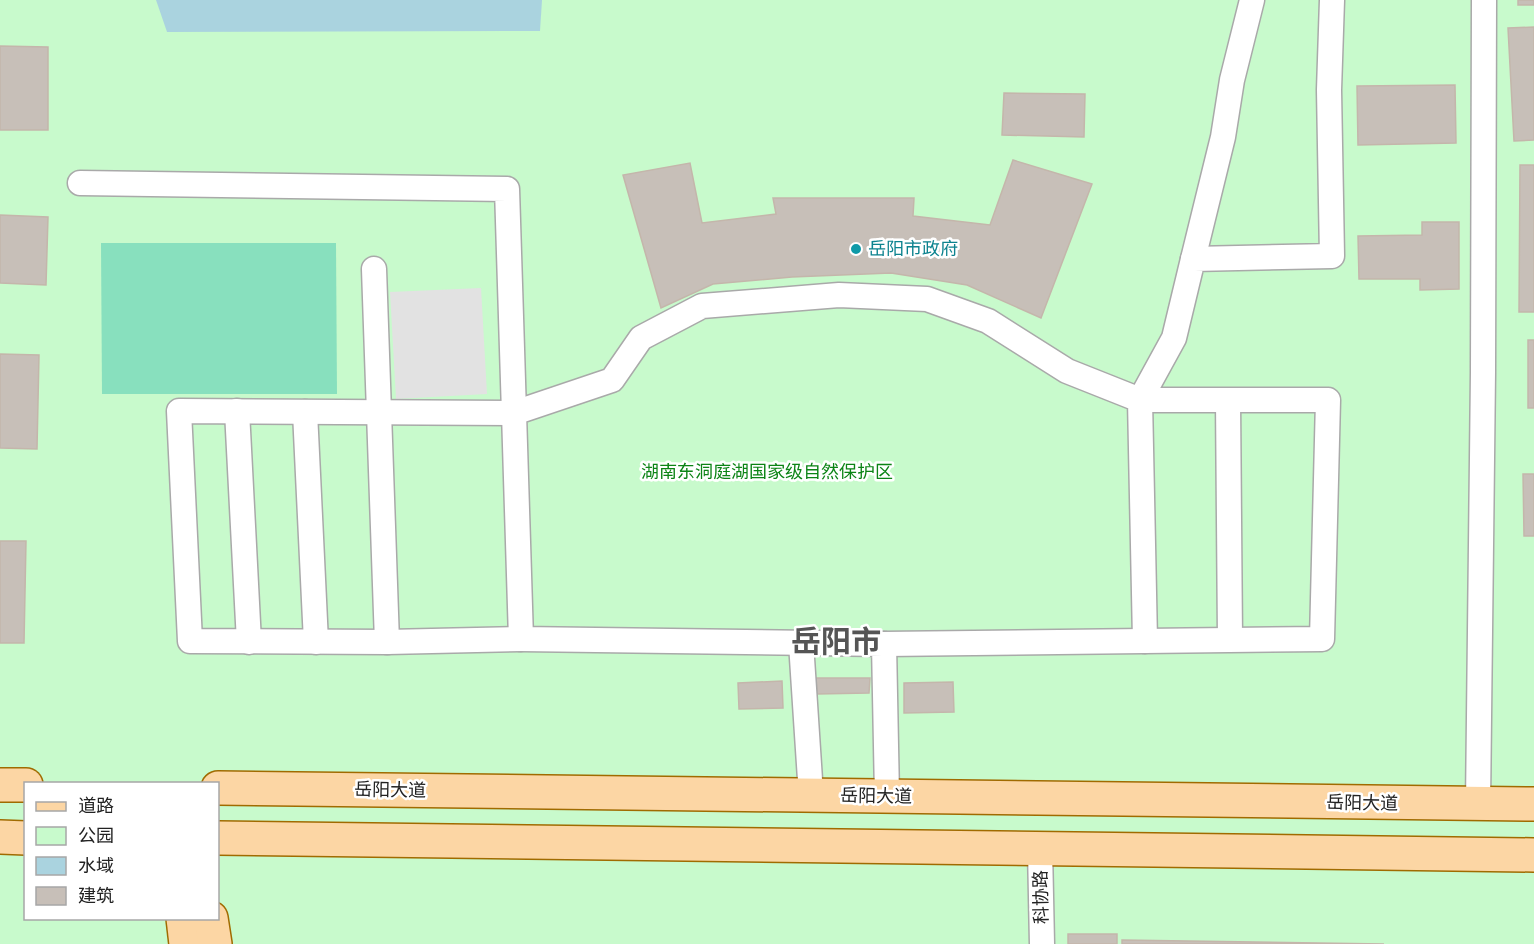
<svg xmlns="http://www.w3.org/2000/svg" width="1534" height="944" font-family="'PT Sans Narrow','Noto Sans SC',sans-serif">
  <style>
    .park { fill: #c8facc; fill-rule: evenodd }
    .pitch { fill: #88e0be }
    .parking { fill: #e2e2e2 }
    .water { fill: #aad3df }
    .building { fill: #c7bfb8; stroke: #c4b6ab; stroke-width: 1.5 }
    .lines { fill: none; stroke-linecap: round; stroke-linejoin: round }
    .street-casing { stroke: #a9a9a9; stroke-width: 27 }
    .primary-casing { stroke: #a06b00; stroke-width: 36 }
    .street { stroke: #fff; stroke-width: 24 }
    .primary { stroke: #fcd6a4; stroke-width: 33 }
    .culture-dot { fill: #0f9aa8; stroke: #fff; stroke-width: 2 }
    .labels { text-anchor: middle; stroke-width: 5; stroke-linejoin: round; paint-order: stroke }
    .culture-label { font-size: 18px; fill: #0d838f; stroke: #fff; text-anchor: start }
    .park-label { font-size: 18px; fill: #0c8416; stroke: #fff }
    .street-label { font-size: 18px; fill: #222; stroke: #fff }
    .town-label { font-size: 30px; font-weight: bold; fill: #555; stroke: #fff }
  </style>
  <rect width="100%" height="100%" fill="#f2efe9"/>
  <path class="park" d="M0,0H1534V944H0ZM26,784H218V918H26Z"/>
  <polygon class="pitch" points="101,243 336,243 337,394 102,394"/>
  <polygon class="parking" points="481,288 487,394 396,399 390,292"/>
  <polygon class="water" points="156,0 542,0 540,31 167,32"/>
  <g class="building">
    <rect x="1518" y="0" width="16" height="5"/>
    <polygon points="1534,27 1534,140 1514,141 1508,28"/>
    <polygon points="0,46 48,47 48,130 0,130"/>
    <polygon points="1455,85 1456,143 1358,145 1357,86"/>
    <polygon points="1004,93 1085,94 1084,137 1002,135"/>
    <polygon points="1013,160 1092,184 1041,318 967,285 891,273 792,277 713,284 661,308 623,175 690,163 702,223 776,214 773,198 914,198 913,216 990,225"/>
    <polygon points="1520,165 1534,165 1534,312 1519,312"/>
    <polygon points="0,215 48,217 46,285 0,283"/>
    <polygon points="1422,222 1459,222 1459,289 1420,290 1420,279 1359,279 1358,236 1422,235"/>
    <rect x="1528" y="340" width="6" height="68"/>
    <polygon points="0,354 39,355 37,449 0,448"/>
    <polygon points="1523,474 1534,474 1534,536 1524,536"/>
    <polygon points="0,541 26,541 24,643 0,643"/>
    <polygon points="816,678 870,678 869,693 817,694"/>
    <polygon points="782,681 783,708 739,709 738,683"/>
    <polygon points="953,682 954,712 904,713 904,683"/>
    <rect x="1068" y="934" width="49" height="10"/>
    <polygon points="1122,940 1384,944 1122,944"/>
  </g>
  <g class="lines">
    <defs>
      <g id="street">
        <polyline points="80,183 507,189 514,413 179,411 190,641 387,642 521,639"/>
        <polyline points="1193,259 1223,137 1232,80 1252,0"/>
        <polyline points="374,269 387,642"/>
        <polyline points="1228,401 1230,639"/>
        <polyline points="237,411 249,642"/>
        <polyline points="305,412 316,642"/>
        <polyline points="801,643 811,795"/>
        <polyline points="884,644 1322,639 1328,400 1140,400 1174,338 1193,259 1332,256 1329,90 1332,0"/>
        <polyline points="887,796 884,644 521,639 514,413 612,380 641,338 702,306 839,295 927,299 988,321 1067,371 1140,400 1145,641"/>
        <polyline points="1478,804 1483,372 1484,0"/>
        <polyline points="1040,849 1042,944"/>
      </g>
      <g id="primary">
        <polyline points="0,785 26,785"/>
        <polyline points="218,788 1534,804"/>
        <polyline points="0,837 26,838"/>
        <polyline points="218,838 1534,855"/>
        <polyline points="183,918 186,944"/>
        <polyline points="211,918 215,944"/>
      </g>
    </defs>
    <use href="#street" class="street-casing"/>
    <use href="#primary" class="primary-casing"/>
    <use href="#street" class="street"/>
    <use href="#primary" class="primary"/>
  </g>
  <circle class="culture-dot" cx="856" cy="249" r="6"/>
  <g class="labels">
    <g class="culture-label">
      <text x="868" y="255">岳阳市政府</text>
    </g>
    <g class="park-label">
      <text x="767" y="478">湖南东洞庭湖国家级自然保护区</text>
    </g>
    <g class="street-label">
      <text transform="translate(390 790) rotate(1)" y="6">岳阳大道</text>
      <text transform="translate(876 796) rotate(1)" y="6">岳阳大道</text>
      <text transform="translate(1362 803) rotate(1)" y="6">岳阳大道</text>
      <text transform="translate(1041 897) rotate(-91)" y="6">科协路</text>
    </g>
    <g class="town-label">
      <text x="836" y="652">岳阳市</text>
    </g>
  </g>
  <rect x="24" y="782" width="195" height="138" fill="#ffffff" stroke="#a7a7a7" stroke-width="1.5"/>
  <rect x="36" y="802" width="30" height="9" fill="#fcd6a4" stroke="#a7a7a7" stroke-width="1.5"/>
  <text x="78" y="812" font-size="18" fill="#222222">道路</text>
  <rect x="36" y="827" width="30" height="18" fill="#c8facc" stroke="#a7a7a7" stroke-width="1.5"/>
  <text x="78" y="842" font-size="18" fill="#222222">公园</text>
  <rect x="36" y="857" width="30" height="18" fill="#aad3df" stroke="#a7a7a7" stroke-width="1.5"/>
  <text x="78" y="872" font-size="18" fill="#222222">水域</text>
  <rect x="36" y="887" width="30" height="18" fill="#c7bfb8" stroke="#a7a7a7" stroke-width="1.5"/>
  <text x="78" y="902" font-size="18" fill="#222222">建筑</text>
</svg>
